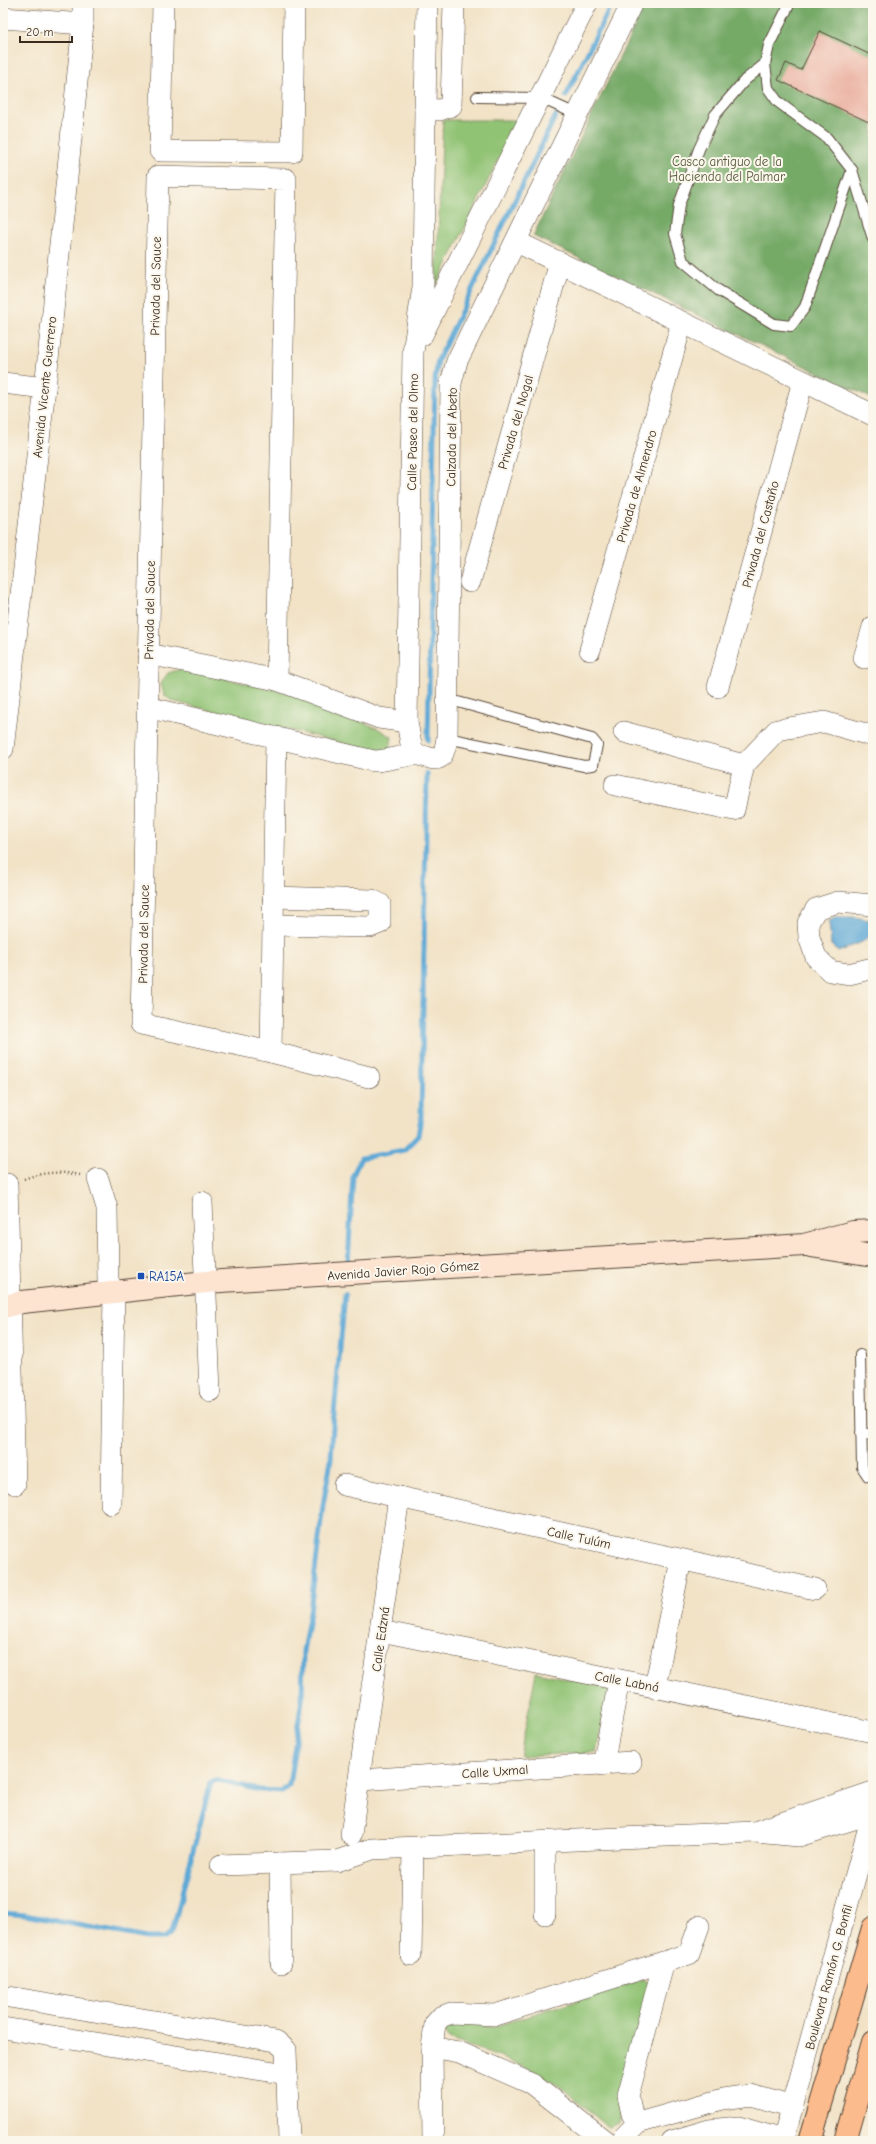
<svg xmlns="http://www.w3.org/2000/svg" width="876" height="2144" font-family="'Comic Neue',sans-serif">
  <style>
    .green { fill: #91c374; stroke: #667649 }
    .forest { fill: #74a966; stroke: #586a42 }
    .water { fill: #5ea9d6; stroke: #4c6a7a }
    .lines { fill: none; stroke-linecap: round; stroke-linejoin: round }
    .stream { stroke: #5ea9d6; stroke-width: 5 }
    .building { fill: #eaaf9f }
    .lane-casing { stroke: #564637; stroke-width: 12 }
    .street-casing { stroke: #564637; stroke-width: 22 }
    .secondary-casing { stroke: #564637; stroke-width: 24 }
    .primary-casing { stroke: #564637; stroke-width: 24 }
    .path { stroke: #564637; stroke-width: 2.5; stroke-dasharray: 1 3; stroke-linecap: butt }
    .lane { stroke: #fff; stroke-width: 10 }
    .street { stroke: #fff; stroke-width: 21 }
    .secondary { stroke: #fde4d1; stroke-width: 22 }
    .primary { stroke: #fbbb8d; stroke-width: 22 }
    .transit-dot { fill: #1a4fb4; stroke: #fbf7ec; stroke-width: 1.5 }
    .labels { text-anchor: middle; stroke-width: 4; stroke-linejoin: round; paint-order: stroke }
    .park-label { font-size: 13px; fill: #555838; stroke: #fbf7ec }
    .street-label { font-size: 13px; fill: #3b2a1e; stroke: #fbf7ec }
    .transit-label { font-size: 13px; fill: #164399; stroke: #fbf7ec; text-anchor: start }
  </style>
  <rect width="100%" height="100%" fill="#fbf7ec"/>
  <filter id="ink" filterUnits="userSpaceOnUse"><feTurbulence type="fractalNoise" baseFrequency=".025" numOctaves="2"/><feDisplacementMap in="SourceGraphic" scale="8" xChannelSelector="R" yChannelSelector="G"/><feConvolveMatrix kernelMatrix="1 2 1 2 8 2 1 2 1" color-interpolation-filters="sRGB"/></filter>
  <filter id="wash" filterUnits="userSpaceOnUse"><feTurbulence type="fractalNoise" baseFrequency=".012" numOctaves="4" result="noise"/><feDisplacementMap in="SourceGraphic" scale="16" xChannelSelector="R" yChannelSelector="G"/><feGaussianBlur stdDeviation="0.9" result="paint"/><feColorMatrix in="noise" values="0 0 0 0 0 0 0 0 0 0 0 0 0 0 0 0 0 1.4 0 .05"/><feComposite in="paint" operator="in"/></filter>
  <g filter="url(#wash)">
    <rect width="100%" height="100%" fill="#f2e3c7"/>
    <g class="green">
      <polygon points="443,120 518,120 436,286"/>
      <polygon points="181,669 289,693 377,728 392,737 390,749 375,751 172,701 164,695 161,683 168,673"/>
      <polygon points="536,1672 610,1688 596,1752 520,1756"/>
      <path d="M643,1979L649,1982L623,2107L619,2123L609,2127C591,2115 577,2097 559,2086C525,2064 486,2052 448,2039L444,2030L448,2024L462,2023L493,2027Z"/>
    </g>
    <polygon class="forest" points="646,3 873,3 873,399 533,236"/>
    <polygon class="water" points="835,917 855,917 873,921 873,938 870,936 862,942 838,952 831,945 829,922"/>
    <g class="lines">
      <g class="stream">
        <polyline points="566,96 612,3"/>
        <polyline points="428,740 435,379 438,360 556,115"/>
        <polyline points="348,1263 353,1175 361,1158 404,1150 418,1136 421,1118 427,774"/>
        <polyline points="3,1913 25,1915 147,1938 165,1938 172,1932 211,1782 218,1780 259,1790 282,1791 289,1785 302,1700 303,1651 310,1612 323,1505 331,1460 333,1425 345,1294"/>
      </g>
    </g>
    <g id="blocks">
      <polygon class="building" points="820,31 873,56 873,124 778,80 786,63 801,70"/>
    </g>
  </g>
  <g filter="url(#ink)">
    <use href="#blocks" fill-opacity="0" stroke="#564637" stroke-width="1"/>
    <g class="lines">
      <defs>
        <g id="lane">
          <polyline points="790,3 769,45 765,64 768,88 778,102 827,138 852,170 873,239"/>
          <polyline points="765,64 745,80 715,115 699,149 679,205 675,234 683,261 718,290 774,324 791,326 805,307 852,170"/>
          <polyline points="477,97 541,98 578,115"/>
          <polyline points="447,699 592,739 597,745 593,765 584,766 447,738"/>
          <polyline points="860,1355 862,1467 868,1476 873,1477"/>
          <polyline points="861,1433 873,1435"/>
        </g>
        <g id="street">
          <polyline points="163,3 160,151 292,152 294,3"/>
          <polyline points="427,3 425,109 440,110 451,106 454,3"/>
          <polyline points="3,18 83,24"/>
          <polyline points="517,242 873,415"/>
          <polyline points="422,335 587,3"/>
          <polyline points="3,383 45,388"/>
          <polyline points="470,582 560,262"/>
          <polyline points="590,650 682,322"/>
          <polyline points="148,654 277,680 379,718 407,722"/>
          <polyline points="864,658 873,627"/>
          <polyline points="277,680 286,179 158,176 141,1024 271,1052 369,1077"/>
          <polyline points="718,687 803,381"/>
          <path d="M147,707L374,761C387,761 398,757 411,755C430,752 442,774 447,738L451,383L457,361L632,3"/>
          <polyline points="624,732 744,765"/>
          <polyline points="3,749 45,388 83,24 83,3"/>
          <polyline points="413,755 407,722 413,352 423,287 425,109"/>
          <polyline points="615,785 734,810 744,765 777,730 824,722 873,736"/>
          <polyline points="873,905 838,902 816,909 808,923 809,937 816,957 830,971 849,974 873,968"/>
          <polyline points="273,925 370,927 380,923 380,904 372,900 273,897"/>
          <polyline points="271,1052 276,737"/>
          <polyline points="98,1179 107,1208 108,1281 114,1291 111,1504"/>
          <polyline points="7,1184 15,1484"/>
          <polyline points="202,1202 210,1391"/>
          <polyline points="344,1485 815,1589"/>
          <polyline points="381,1631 873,1732"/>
          <polyline points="655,1687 681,1560"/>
          <polyline points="603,1765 619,1680"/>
          <polyline points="360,1780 631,1762"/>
          <polyline points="873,1813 799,1836 755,1832 873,1792"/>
          <polyline points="351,1835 399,1497"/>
          <polyline points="280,1863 281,1963"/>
          <polyline points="221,1865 337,1861 372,1849 755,1832"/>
          <polyline points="545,1914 545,1843"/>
          <polyline points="411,1955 413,1848"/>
          <polyline points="3,1996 276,2041 286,2050 289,2141"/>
          <polyline points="3,2028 287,2074"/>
          <polyline points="432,2047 459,2052 532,2084 605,2141"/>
          <polyline points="638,2123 632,2114 628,2096 664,1962"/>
          <polyline points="433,2141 432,2047 435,2024 441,2017 451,2013 495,2015 689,1954 699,1926"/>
          <polyline points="620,2141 638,2123 723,2099 751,2095 793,2107"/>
          <polyline points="672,2141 709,2130 739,2127 783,2140"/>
          <polyline points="783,2141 873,1812"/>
        </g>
        <g id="secondary">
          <polyline points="811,1246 873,1256"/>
          <polyline points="3,1307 22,1302 206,1282 804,1245 853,1232 873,1231"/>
        </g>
        <g id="primary">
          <polyline points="810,2141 873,1928"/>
          <polyline points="845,2141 873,2042"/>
        </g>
      </defs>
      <use href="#lane" class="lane-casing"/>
      <use href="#street" class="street-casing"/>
      <use href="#secondary" class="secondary-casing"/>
      <use href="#primary" class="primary-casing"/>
      <path class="path" d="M24,1179C42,1172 61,1171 80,1175"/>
      <use href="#lane" class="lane"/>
      <use href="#street" class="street"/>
      <use href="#secondary" class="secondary"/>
      <use href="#primary" class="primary"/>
    </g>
  </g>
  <rect class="transit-dot" x="137" y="1272" width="8" height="8" rx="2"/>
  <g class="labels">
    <g class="park-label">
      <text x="727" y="166">Casco antiguo de la<tspan x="727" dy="15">Hacienda del Palmar</tspan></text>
    </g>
    <g class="street-label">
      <text transform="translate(155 286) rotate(-89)" y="5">Privada del Sauce</text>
      <text transform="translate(44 387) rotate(-84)" y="5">Avenida Vicente Guerrero</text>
      <text transform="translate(515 422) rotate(-74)" y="5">Privada del Nogal</text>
      <text transform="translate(412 432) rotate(-89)" y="5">Calle Paseo del Olmo</text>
      <text transform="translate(451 437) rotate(-89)" y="5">Calzada del Abeto</text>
      <text transform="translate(636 486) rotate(-74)" y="5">Privada de Almendro</text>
      <text transform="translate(760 534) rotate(-75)" y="5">Privada del Castaño</text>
      <text transform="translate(149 610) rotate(-89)" y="5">Privada del Sauce</text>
      <text transform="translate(143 934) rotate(-89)" y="5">Privada del Sauce</text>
      <text transform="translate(403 1270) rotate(-4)" y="5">Avenida Javier Rojo Gómez</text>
      <text transform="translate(579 1537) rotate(12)" y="5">Calle Tulúm</text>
      <text transform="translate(380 1639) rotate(-82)" y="5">Calle Edzná</text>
      <text transform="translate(627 1681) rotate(11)" y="5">Calle Labná</text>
      <text transform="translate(495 1771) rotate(-4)" y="5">Calle Uxmal</text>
      <text transform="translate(828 1977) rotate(-75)" y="5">Boulevard Ramón G. Bonfil</text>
    </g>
    <g class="transit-label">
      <text x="149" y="1281">RA15A</text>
    </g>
  </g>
  <rect width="876" height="2144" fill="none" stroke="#fbf7ec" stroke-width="16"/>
  <path d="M20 36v6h52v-6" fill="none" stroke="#3b2a1e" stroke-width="2"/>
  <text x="26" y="36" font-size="12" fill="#3b2a1e" stroke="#fbf7ec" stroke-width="3" paint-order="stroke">20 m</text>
</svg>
